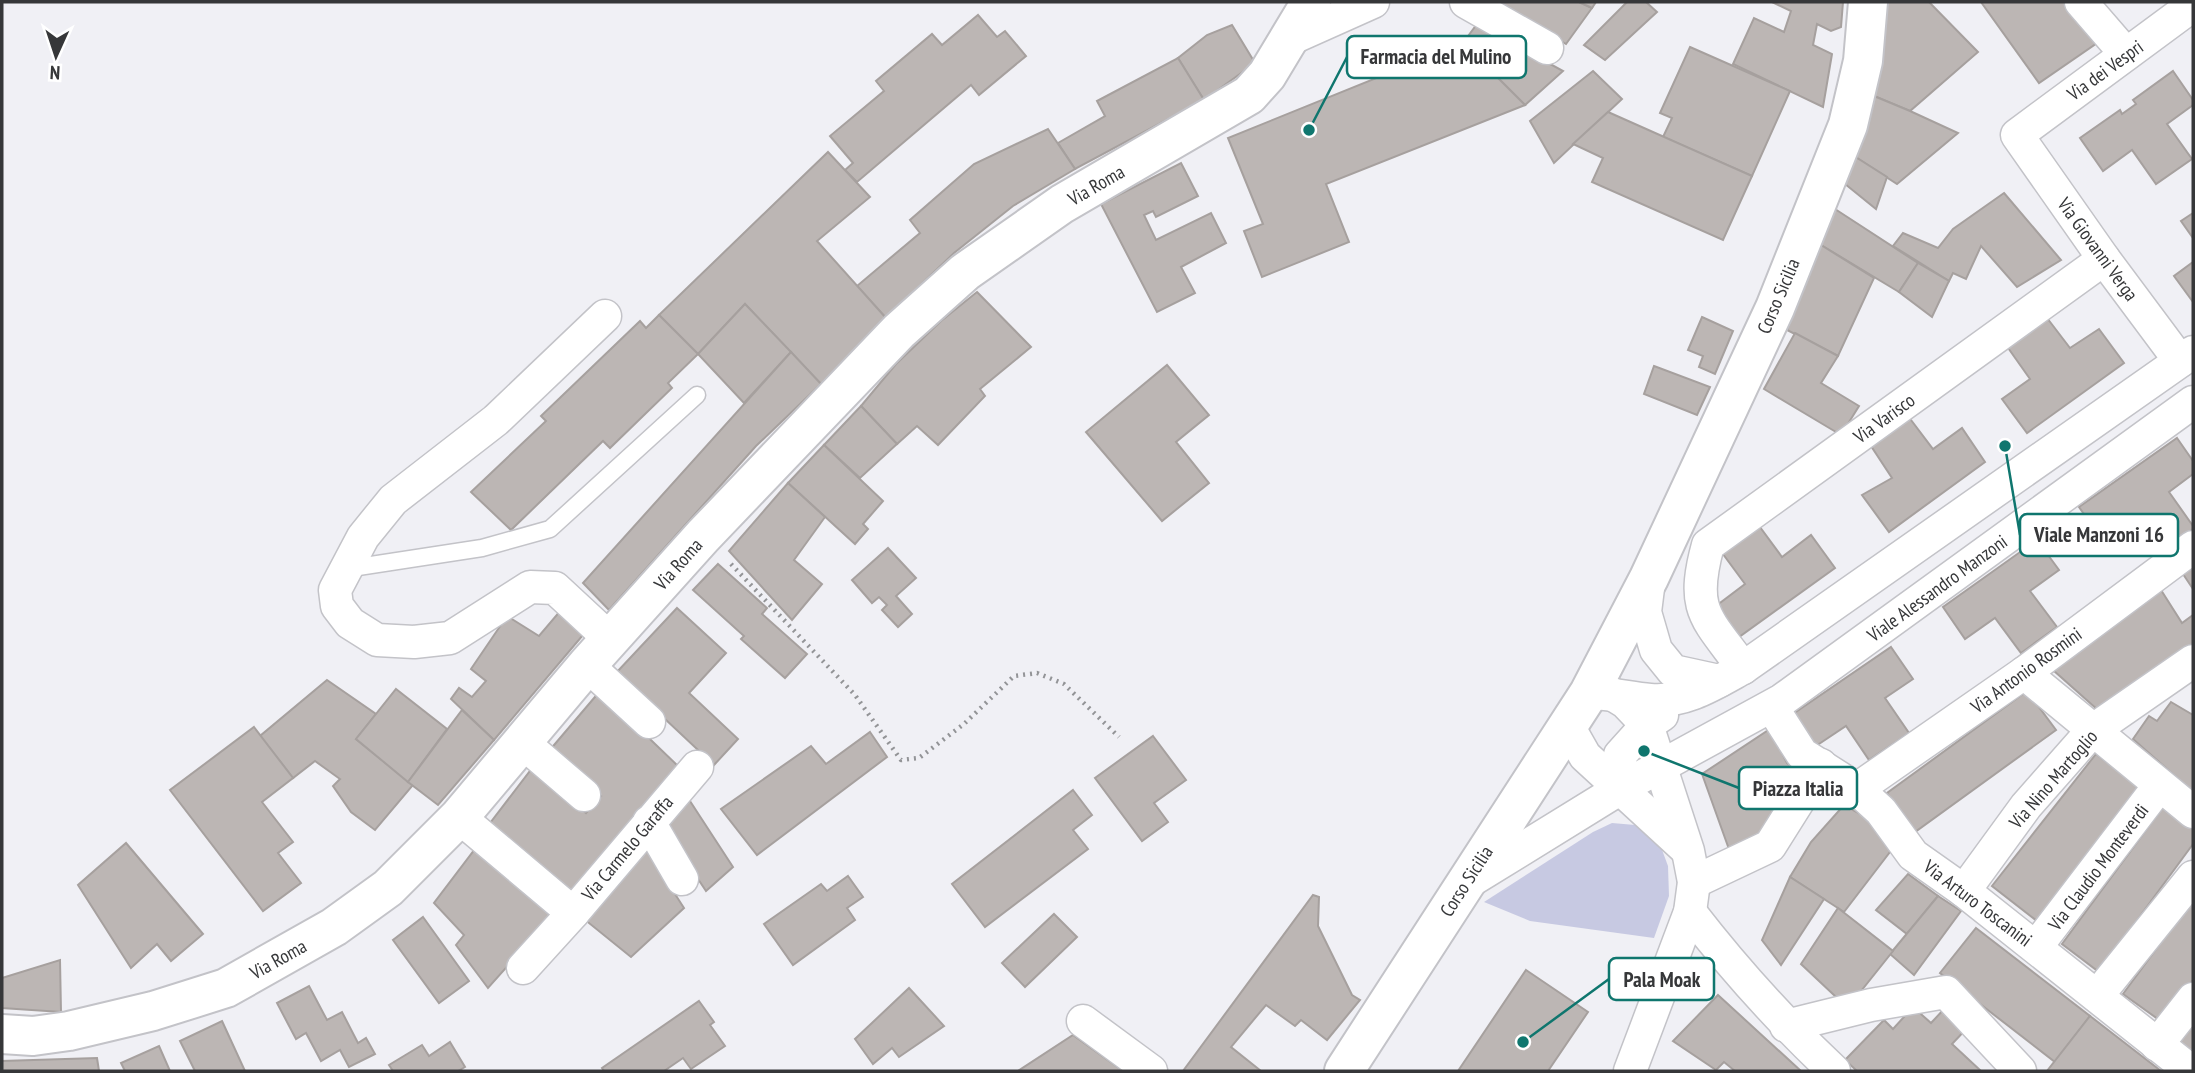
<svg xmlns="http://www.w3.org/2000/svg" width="2195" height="1073" font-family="'PT Sans Narrow',sans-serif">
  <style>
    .green { fill: #c7c9e2 }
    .building { fill: #bcb6b4; stroke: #a6a09e; stroke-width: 2 }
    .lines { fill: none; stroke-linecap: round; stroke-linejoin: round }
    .service-casing { stroke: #c3c3c8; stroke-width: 19 }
    .minor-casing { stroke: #c3c3c8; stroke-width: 35 }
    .tertiary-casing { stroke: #c3c3c8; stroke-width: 42 }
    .path { stroke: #939497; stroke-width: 4.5; stroke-dasharray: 2 5; stroke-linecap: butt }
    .service { stroke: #fff; stroke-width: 16 }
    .minor { stroke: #fff; stroke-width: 32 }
    .tertiary { stroke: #fff; stroke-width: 38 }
    .labels { text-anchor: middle; stroke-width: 5; stroke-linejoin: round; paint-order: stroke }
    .street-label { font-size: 19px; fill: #363739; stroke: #fff }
    .leader { fill: none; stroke: #0f766e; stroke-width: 2.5 }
    .callout-dot { fill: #0f766e; stroke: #fff; stroke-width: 2.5 }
    .callout { fill: #fff; stroke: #0f766e; stroke-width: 2.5 }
    .callout-label { font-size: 21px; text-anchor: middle; font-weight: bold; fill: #363739 }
  </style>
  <rect width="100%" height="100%" fill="#f0f0f5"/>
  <polygon class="green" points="1612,823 1635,825 1661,847 1668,866 1669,896 1654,938 1530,921 1484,902 1593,832"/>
  <g class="building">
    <polygon points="1493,2 1579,2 1592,8 1566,44"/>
    <polygon points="1579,2 1596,2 1592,8"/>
    <polygon points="1627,2 1646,2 1657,12 1605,60 1584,45"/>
    <polygon points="1772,2 1843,2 1841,27 1831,31 1817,24 1813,45 1832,54 1823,107 1733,64 1754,18 1784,32 1791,11"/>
    <polygon points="1886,2 1929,2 1978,52 1910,111 1874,96"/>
    <polygon points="1981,2 2067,2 2100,41 2039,83"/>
    <polygon points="978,15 997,37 1005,31 1026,56 979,95 971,85 857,182 845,170 853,163 830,136 884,91 876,81 932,34 942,45"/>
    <polygon points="1477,24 1563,71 1525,105 1463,43"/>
    <polygon points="1232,25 1255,63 1204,100 1178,58 1207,35"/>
    <polygon points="1463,43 1525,105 1326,184 1349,242 1262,277 1244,231 1263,224 1228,138"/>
    <polygon points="1690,47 1790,91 1752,176 1663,137 1672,118 1660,113"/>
    <polygon points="1178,58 1204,100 1075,169 1058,143 1105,116 1097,101"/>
    <polygon points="1593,71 1622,99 1554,163 1530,121"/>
    <polygon points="2173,71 2193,100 2193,105 2167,124 2192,159 2156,184 2132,150 2103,171 2080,138 2120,110 2122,114 2136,104 2133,100"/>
    <polygon points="1874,96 1910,111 1958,133 1897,184 1854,156"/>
    <polygon points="1608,112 1752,176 1723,240 1592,182 1603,158 1573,144"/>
    <polygon points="1048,129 1075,169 1013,206 954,253 886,318 857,286 920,233 910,220 974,164"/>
    <polygon points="828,152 870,197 817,241 886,318 821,384 745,304 698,354 659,315"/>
    <polygon points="1854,156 1887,177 1876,209 1845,184"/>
    <polygon points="1181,163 1198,196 1156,217 1153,211 1144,215 1156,240 1211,213 1226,243 1181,267 1195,293 1157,312 1101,204"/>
    <polygon points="2004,193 2061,260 2017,287 1981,246 1966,279 1953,273 1949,281 1893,246 1903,233 1938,248 1953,229"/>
    <polygon points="1835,209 1918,263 1899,292 1821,245"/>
    <polygon points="2193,213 2193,238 2181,221"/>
    <polygon points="1821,245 1874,278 1838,356 1787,330"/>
    <polygon points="2193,262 2193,302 2174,276"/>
    <polygon points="1918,263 1949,281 1932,317 1899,292"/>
    <polygon points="977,292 1031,347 980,389 985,396 938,445 917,426 897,444 861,406 896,364 941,321"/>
    <polygon points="745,304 791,352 744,403 698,354"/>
    <polygon points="2044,314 2070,348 2099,329 2124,363 2027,433 2002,399 2030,379 2006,345"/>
    <polygon points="659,315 698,354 668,383 672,388 610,448 603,441 511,530 471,492 546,421 541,416 640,321 646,328"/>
    <polygon points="1702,317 1733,331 1715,374 1699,367 1703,356 1688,350"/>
    <polygon points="1795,333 1838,356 1821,383 1859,406 1841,435 1764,389"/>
    <polygon points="791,352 821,384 756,446 609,610 583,583"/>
    <polygon points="1167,365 1209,415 1176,442 1209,483 1162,521 1086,432"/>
    <polygon points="1654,366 1710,387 1697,415 1644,394"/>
    <polygon points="861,406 897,444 860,478 824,445"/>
    <polygon points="1908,416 1933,449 1962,428 1985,462 1889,532 1862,495 1892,478 1869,443"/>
    <polygon points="2177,438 2193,461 2193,474 2169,492 2193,526 2193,529 2156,556 2131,520 2102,540 2079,507"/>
    <polygon points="824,445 883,501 863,524 868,529 855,544 788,483"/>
    <polygon points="788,483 825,517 794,560 822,584 792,620 729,551"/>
    <polygon points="1757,523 1782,557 1811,535 1835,568 1739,637 1716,606 1745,584 1720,550"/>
    <polygon points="2037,540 2059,570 2030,591 2057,627 2021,653 1995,618 1965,639 1943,607"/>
    <polygon points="888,548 916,578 896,596 912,614 898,627 882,610 887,605 879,597 872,603 852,580"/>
    <polygon points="718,564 767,608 762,614 807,654 785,678 741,639 744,636 693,590"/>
    <polygon points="2193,566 2193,589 2183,574"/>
    <polygon points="2161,590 2182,623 2193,615 2193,645 2099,711 2053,670"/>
    <polygon points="677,608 726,653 689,693 738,739 714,765 616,673"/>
    <polygon points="561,610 583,635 494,740 451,699 459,688 472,697 486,681 471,669 507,616 539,636"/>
    <polygon points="1891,647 1913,679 1885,698 1909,733 1869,760 1846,726 1816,746 1793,714"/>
    <polygon points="327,680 376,714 356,739 413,785 375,830 351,812 333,786 340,779 315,761 293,778 260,736"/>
    <polygon points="396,689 447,729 408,782 356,739"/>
    <polygon points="600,691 679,767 569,896 487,827 533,767 586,813 601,796 549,751"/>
    <polygon points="2027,691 2056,730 1915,832 1887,793"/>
    <polygon points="2171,702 2193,715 2193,792 2133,739 2149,716 2157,721"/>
    <polygon points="462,710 494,740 438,805 408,782"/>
    <polygon points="254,727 293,778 262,802 293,842 278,853 301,883 263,911 170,790"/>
    <polygon points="1770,729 1787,763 1802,774 1766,837 1730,852 1702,774"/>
    <polygon points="870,732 887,757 757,855 721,809 811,746 826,764"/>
    <polygon points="1153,736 1186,780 1154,803 1168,822 1142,841 1095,778"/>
    <polygon points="2096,754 2141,788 2037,921 1992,886"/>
    <polygon points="1073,790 1092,815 1073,830 1088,849 985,927 952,884"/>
    <polygon points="688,798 733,867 706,891 663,826"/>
    <polygon points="2166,803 2193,824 2193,844 2099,972 2062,944"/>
    <polygon points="1844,805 1875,822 1893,848 1844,912 1790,877 1811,842"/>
    <polygon points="126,843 203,934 171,961 157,944 131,968 78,885"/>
    <polygon points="475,849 555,913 488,988 456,945 464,935 434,903"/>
    <polygon points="646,849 684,908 631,957 584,919"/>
    <polygon points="1908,874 1938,896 1907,934 1876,910"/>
    <polygon points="848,876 863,897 847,908 855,920 793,965 764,924 821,884 827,891"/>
    <polygon points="1790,877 1824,899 1781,965 1762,940"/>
    <polygon points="1313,895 1319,897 1318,926 1352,995 1360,1000 1327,1040 1301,1020 1295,1026 1266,1005 1231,1047 1261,1071 1183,1071"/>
    <polygon points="1938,896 1961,911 1914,975 1890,954"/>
    <polygon points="2193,899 2193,980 2162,1022 2123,994"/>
    <polygon points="1838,908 1893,951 1857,996 1836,997 1801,964"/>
    <polygon points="1054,914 1077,937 1025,987 1002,963"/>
    <polygon points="423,917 469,981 439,1003 393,940"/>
    <polygon points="1976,928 2090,1016 2055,1062 1940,973"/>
    <polygon points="60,960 61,1012 2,1008 2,978"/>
    <polygon points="1526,970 1588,1012 1548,1071 1458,1071"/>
    <polygon points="309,986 327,1020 342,1012 358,1043 366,1038 375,1054 349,1067 340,1050 321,1061 306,1033 296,1039 277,1003"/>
    <polygon points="909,988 944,1026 899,1057 892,1048 873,1064 855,1039"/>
    <polygon points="1718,995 1801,1071 1735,1071 1724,1062 1716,1070 1673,1041"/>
    <polygon points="699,1001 714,1022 710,1025 725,1046 691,1069 683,1058 664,1071 604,1071 602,1068"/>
    <polygon points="1913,1007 1931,1023 1946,1007 1968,1027 1952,1044 1981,1071 1857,1071 1845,1060 1884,1020 1893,1029"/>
    <polygon points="2193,1015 2193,1053 2174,1038"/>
    <polygon points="2090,1016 2161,1071 2047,1071"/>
    <polygon points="222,1021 245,1071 195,1071 180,1041"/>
    <polygon points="1073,1035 1123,1071 1018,1071"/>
    <polygon points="450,1042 465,1067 458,1071 393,1071 389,1065 422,1045 429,1056"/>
    <polygon points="159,1046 170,1071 125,1071 121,1063"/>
    <polygon points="97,1058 99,1071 2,1071 2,1061"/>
  </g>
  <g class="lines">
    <defs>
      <polyline id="service" points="345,569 482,548 550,529 697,395"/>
      <g id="minor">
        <polyline points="1466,2 1547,48"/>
        <polyline points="2081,2 2126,54"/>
        <polyline points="1288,40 1373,2"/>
        <polyline points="605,316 496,420 393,500 363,537 335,590 337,606 350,623 377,640 414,642 450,638 530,587 555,588 610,639"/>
        <polyline points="2180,361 2104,259 2017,135 2193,5"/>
        <polyline points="1649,580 1645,612 1656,650 1673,671 1719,681"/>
        <polyline points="587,665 649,722"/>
        <path d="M1743,668C1706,617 1690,611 1708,545L2104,259"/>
        <polyline points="2024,673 2193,812"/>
        <path d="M1589,693C1610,693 1629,698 1650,700C1685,703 1714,684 1743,668L2193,352"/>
        <polyline points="1612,694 1625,702 1647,725 1688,851 1694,882 1690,912 1630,1071"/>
        <polyline points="1772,707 1802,754 1857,789 1881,811 1913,855 1964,891 2191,1071"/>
        <polyline points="1568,726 1585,756 1685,848"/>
        <polyline points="522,742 584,795"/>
        <polyline points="1621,788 1620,755 1647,725 1662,715"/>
        <polyline points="1857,789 2024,673 2193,547"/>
        <polyline points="459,817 573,913 697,767"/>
        <polyline points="649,822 682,879"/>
        <polyline points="1694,882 1770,846 1821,765"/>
        <polyline points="1467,883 1621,788 1782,700 2193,402"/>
        <polyline points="1964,891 2026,806 2092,731 2193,661"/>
        <path d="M1690,912C1734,969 1782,1022 1834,1071"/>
        <polyline points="2036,947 2159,786"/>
        <polyline points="523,968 573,913"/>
        <polyline points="2097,996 2193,877"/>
        <polyline points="1083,1021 1151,1071"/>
        <polyline points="1786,1026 1871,1005 1946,992 2020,1071"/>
        <polyline points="2157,1045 2193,999"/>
      </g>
      <g id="tertiary">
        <polyline points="2,1034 33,1036 69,1031 153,1011 226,988 334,927 388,888 459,817 587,665 703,536 899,331 965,272 1062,204 1249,95 1267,75 1311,2"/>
        <polyline points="1344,1071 1589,693 1649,578 1775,308 1848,125 1863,61 1868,2"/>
      </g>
    </defs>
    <use href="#service" class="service-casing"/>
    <use href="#minor" class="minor-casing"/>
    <use href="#tertiary" class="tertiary-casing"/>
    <polyline class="path" points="731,564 855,695 901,760 919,758 964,724 1014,676 1037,673 1064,684 1119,737"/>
    <use href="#service" class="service"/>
    <use href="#minor" class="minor"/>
    <use href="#tertiary" class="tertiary"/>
  </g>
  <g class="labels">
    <g class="street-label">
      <text transform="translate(2105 70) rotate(-36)" y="7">Via dei Vespri</text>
      <text transform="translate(1096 185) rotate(-30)" y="7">Via Roma</text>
      <text transform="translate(2098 249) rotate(54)" y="7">Via Giovanni Verga</text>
      <text transform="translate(1778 296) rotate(-67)" y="7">Corso Sicilia</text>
      <text transform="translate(1884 418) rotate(-36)" y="7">Via Varisco</text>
      <text transform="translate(678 564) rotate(-48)" y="7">Via Roma</text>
      <text transform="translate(1937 588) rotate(-36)" y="7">Viale Alessandro Manzoni</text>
      <text transform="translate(2026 670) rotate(-36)" y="7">Via Antonio Rosmini</text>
      <text transform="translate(2053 779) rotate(-49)" y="7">Via Nino Martoglio</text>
      <text transform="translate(627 848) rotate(-50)" y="7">Via Carmelo Garaffa</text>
      <text transform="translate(2098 867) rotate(-53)" y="7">Via Claudio Monteverdi</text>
      <text transform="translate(1466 881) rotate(-57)" y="7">Corso Sicilia</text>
      <text transform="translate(1978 903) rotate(37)" y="7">Via Arturo Toscanini</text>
      <text transform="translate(278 959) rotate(-29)" y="7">Via Roma</text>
    </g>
  </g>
  <path class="leader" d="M1309 130L1347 57M2005 446L2020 535M1644 751L1739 788M1523 1042L1609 979"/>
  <g class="callout-dot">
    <circle cx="1309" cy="130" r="7"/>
    <circle cx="2005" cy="446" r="7"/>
    <circle cx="1644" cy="751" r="7"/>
    <circle cx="1523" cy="1042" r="7"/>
  </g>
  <g class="callout">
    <rect x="1347" y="36" width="179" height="42" rx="7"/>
    <rect x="2020" y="514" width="158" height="42" rx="7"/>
    <rect x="1739" y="767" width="118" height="42" rx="7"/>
    <rect x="1609" y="958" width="105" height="42" rx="7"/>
  </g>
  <g class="callout-label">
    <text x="1436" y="64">Farmacia del Mulino</text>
    <text x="2099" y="542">Viale Manzoni 16</text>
    <text x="1798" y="796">Piazza Italia</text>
    <text x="1662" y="987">Pala Moak</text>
  </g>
  <rect width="2195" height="1073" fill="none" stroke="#363739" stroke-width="7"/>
  <g transform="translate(56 56) rotate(183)" stroke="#ffffff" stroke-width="5" paint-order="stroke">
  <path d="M0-5L12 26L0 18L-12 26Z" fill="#363739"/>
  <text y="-10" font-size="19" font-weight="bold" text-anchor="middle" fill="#363739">N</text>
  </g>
</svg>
